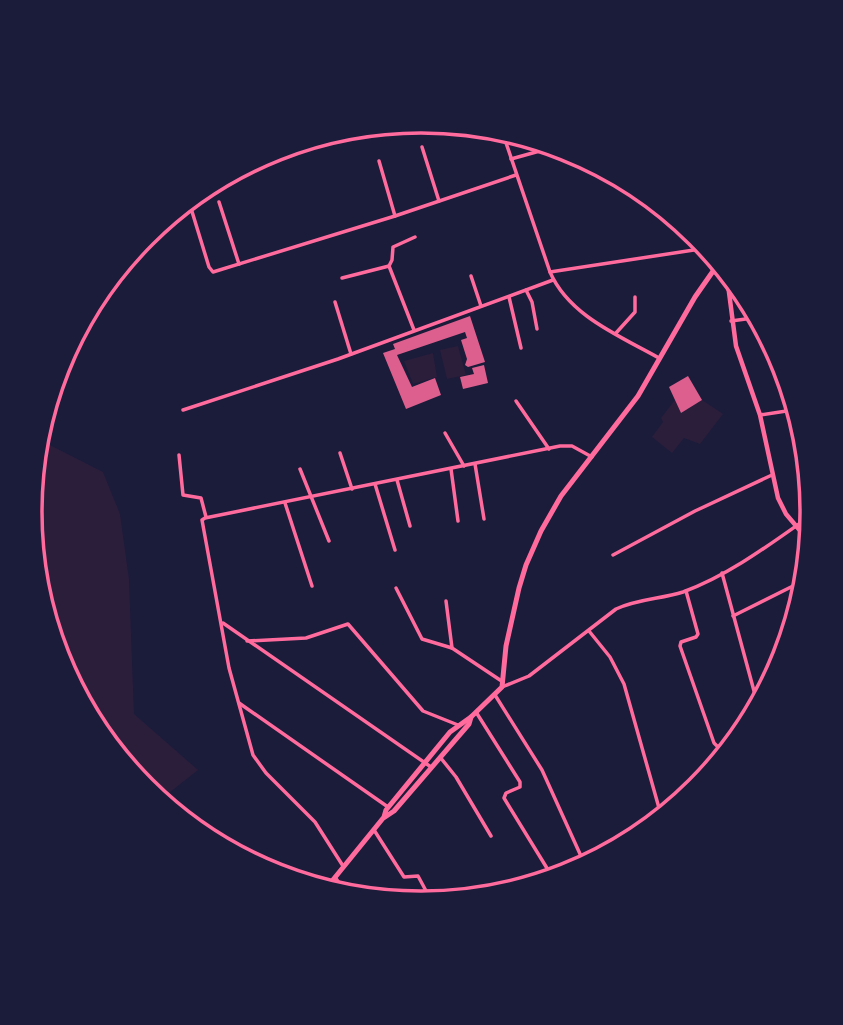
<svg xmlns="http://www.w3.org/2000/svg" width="843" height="1025" font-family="'Exo 2',sans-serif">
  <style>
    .green { fill: #2a1e3b }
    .building { fill: #dd5f8e }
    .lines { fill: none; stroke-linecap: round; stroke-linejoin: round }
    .minor { stroke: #ff6b9d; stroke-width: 3.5 }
    .tertiary { stroke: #ff6b9d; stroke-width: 4.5 }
    .secondary { stroke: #ff6b9d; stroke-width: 5 }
    .rim { fill: none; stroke: #ff6b9d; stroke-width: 3.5 }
  </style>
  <rect width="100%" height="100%" fill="#1b1b3a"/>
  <g class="green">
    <polygon points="458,346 466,375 447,379 440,350"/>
    <polygon points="433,353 437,377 413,384 404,361"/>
    <polygon points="675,400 681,413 702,400 723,414 700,444 684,438 672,453 652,437 663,422 661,418"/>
    <polygon points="44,442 103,472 120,514 129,579 134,714 198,770 160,800 144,789 59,662 30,512"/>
  </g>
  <g class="building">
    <polygon points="470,316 485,362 468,367 465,365 467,359 461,340 467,338 465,332 397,355 412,387 435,378 441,395 406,409 383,353 395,349 393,344"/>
    <polygon points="484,365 488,383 463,389 460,377 474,374 472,368"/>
    <polygon points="688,376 702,400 681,413 669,387"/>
  </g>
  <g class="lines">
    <g class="minor">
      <path d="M504,137L550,272C569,316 620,336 659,358"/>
      <polyline points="422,147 439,201"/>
      <polyline points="511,159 554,147"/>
      <polyline points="379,161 395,216"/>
      <polyline points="219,202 239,264"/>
      <polyline points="190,205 209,267 213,272 395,216 516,175"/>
      <polyline points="389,266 392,260 393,247 415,237"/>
      <polyline points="550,272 707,248"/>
      <polyline points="471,276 481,306"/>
      <polyline points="342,278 389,266 414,330"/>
      <polyline points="526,290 532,302 537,329"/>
      <polyline points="509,297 521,348"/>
      <polyline points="335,302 351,354"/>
      <polyline points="731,321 753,318"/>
      <polyline points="616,333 635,312 635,297"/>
      <polyline points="516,401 549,449"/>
      <polyline points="183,410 338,359 553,280"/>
      <polyline points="760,415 793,410"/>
      <polyline points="445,433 464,466"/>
      <polyline points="340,453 352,489"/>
      <polyline points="179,455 183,495 201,498 206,517"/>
      <polyline points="475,464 484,519"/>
      <polyline points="300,469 329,541"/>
      <polyline points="451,469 458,521"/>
      <polyline points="397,480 410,526"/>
      <polyline points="375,484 395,550"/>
      <polyline points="285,503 312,586"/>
      <polyline points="613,555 695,511 772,475"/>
      <polyline points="722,573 757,702"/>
      <polyline points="396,588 422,639 452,648 503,682"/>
      <polyline points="686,591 698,634 696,637 681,642 680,646 714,743 718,747 728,745"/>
      <polyline points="446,601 452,648"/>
      <polyline points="733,616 799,583"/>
      <polyline points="223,623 431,767"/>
      <polyline points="589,631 610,657 624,684 661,815"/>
      <polyline points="247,641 306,638 348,624 423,711 458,725"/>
      <path d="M502,687L529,676L616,609C637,599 661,599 683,592C730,575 773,542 813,514"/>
      <polyline points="495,695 542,770 585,865"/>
      <polyline points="239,703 388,807"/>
      <polyline points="476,712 520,782 520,787 506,793 504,798 553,878"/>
      <polyline points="440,757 456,777 491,836"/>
      <polyline points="374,830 404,877 418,876 432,902"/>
      <polyline points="343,866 315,822 266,773 253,755 229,668 202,520 205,518 560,446 572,446 592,457"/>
      <polyline points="335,877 343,889"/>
    </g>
    <polyline class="tertiary" points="727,277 736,346 760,415 778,498 786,514 808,540"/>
    <g class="secondary">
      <polyline points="385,817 394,811 469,724 471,717"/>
      <polyline points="328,886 384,817 386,810 450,732 471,717 502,687 506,646 519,588 526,565 541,531 561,496 638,396 695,297 718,264"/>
    </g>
  </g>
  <path d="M0 0H843V1025H0ZM42 512a379 379 0 1 1 758 0a379 379 0 1 1-758 0Z" fill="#1b1b3a" fill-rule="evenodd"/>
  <path class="rim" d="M42 512a379 379 0 1 1 758 0a379 379 0 1 1-758 0Z"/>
</svg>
